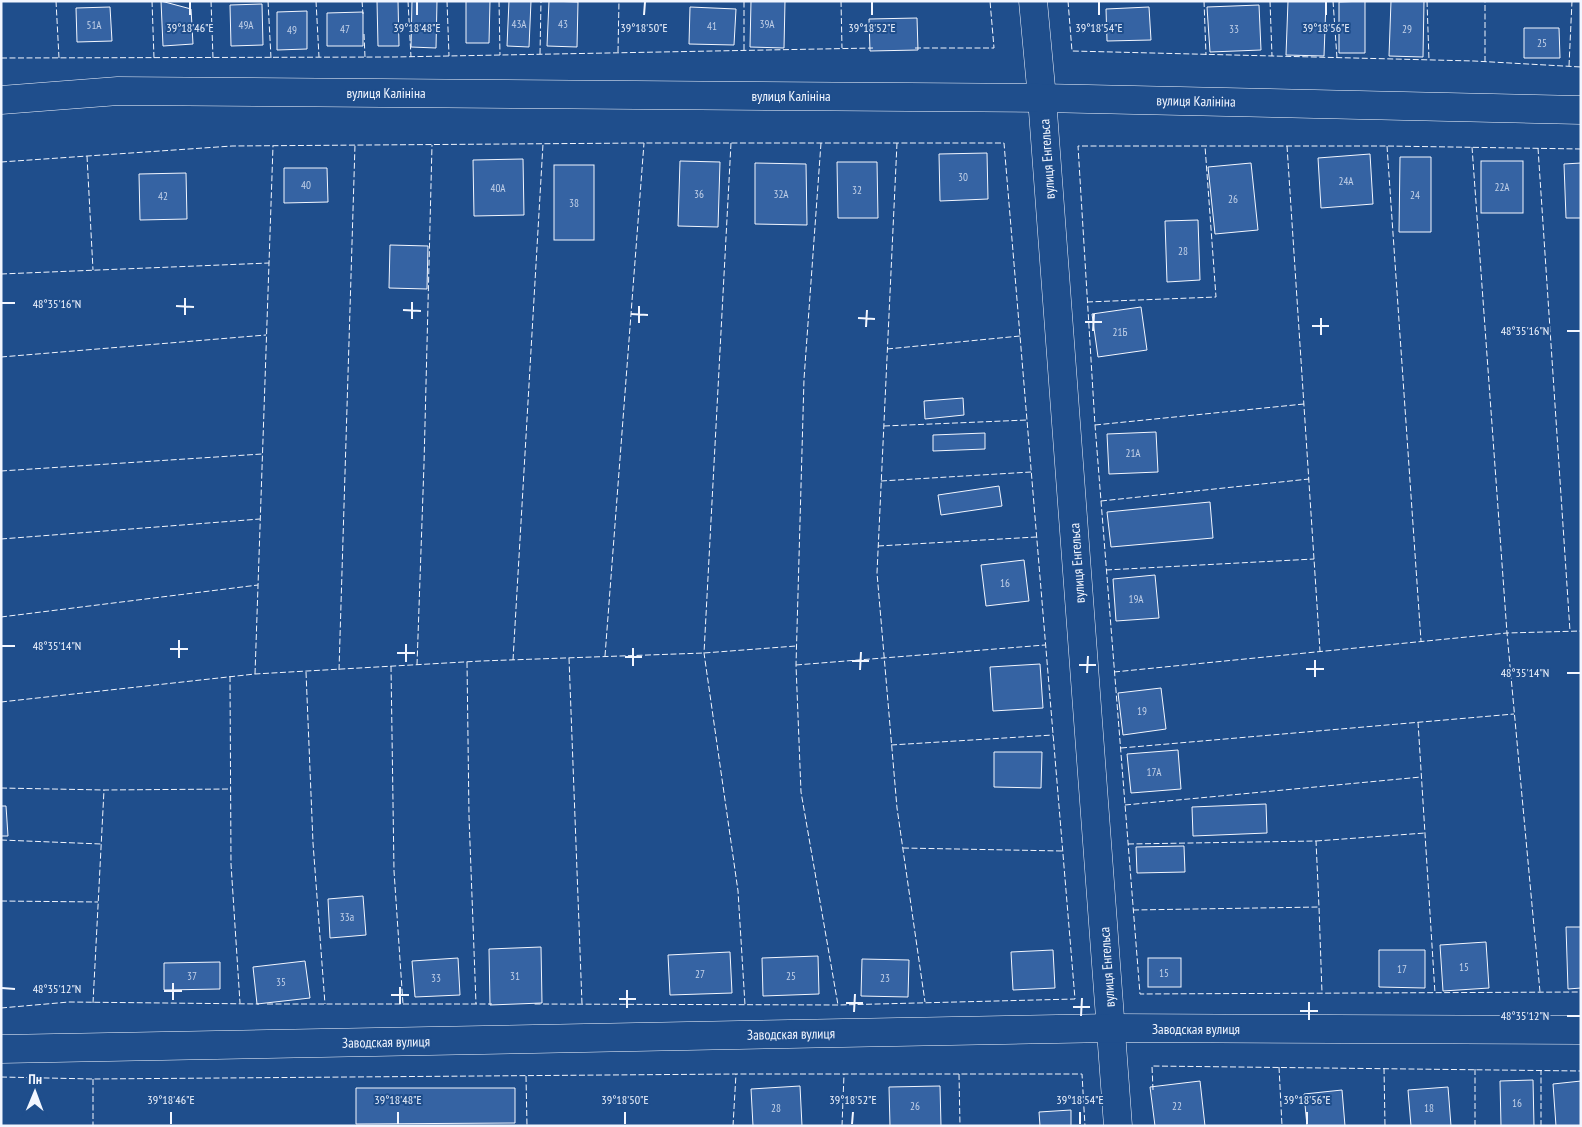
<svg xmlns="http://www.w3.org/2000/svg" width="1582" height="1127" font-family="'PT Sans Narrow',sans-serif">
  <style>
    .building { fill: #3563a3; stroke: #f2f6ff }
    .lines { fill: none; stroke-linecap: round; stroke-linejoin: round }
    .minor-casing { stroke: #f2f6ff; stroke-width: 29 }
    .minor { stroke: #1f4e8c; stroke-width: 28 }
    .fence { stroke: #f2f6ff; stroke-width: 1; stroke-dasharray: 6 2.5; stroke-linecap: butt }
    .ticks { fill: none; stroke: #f2f6ff; stroke-width: 2 }
    .labels { text-anchor: middle; stroke-width: 4; stroke-linejoin: round; paint-order: stroke }
    .number-label { font-size: 11px; fill: #c3d1e8 }
    .street-label { font-size: 14px; fill: #f2f6ff; stroke: #1f4e8c }
    .ticks-label { font-size: 12px; text-anchor: middle; fill: #f2f6ff; stroke: #1f4e8c; stroke-width: 4; stroke-linejoin: round; paint-order: stroke }
  </style>
  <rect width="100%" height="100%" fill="#1f4e8c"/>
  <g class="building">
    <polygon points="161,1 191,9 193,44 163,46"/>
    <polygon points="377,1 398,1 399,46 378,46"/>
    <polygon points="412,1 437,1 436,48 411,47"/>
    <polygon points="466,1 490,1 489,43 466,43"/>
    <polygon points="509,1 531,1 529,47 507,46"/>
    <polygon points="549,1 578,2 577,47 547,46"/>
    <polygon points="751,1 785,1 784,48 750,47"/>
    <polygon points="1288,1 1326,1 1324,56 1286,55"/>
    <polygon points="1365,1 1365,53 1339,53 1339,2"/>
    <polygon points="1391,1 1424,1 1423,57 1389,56"/>
    <polygon points="262,4 263,45 231,46 230,5"/>
    <polygon points="1259,5 1261,50 1210,52 1207,7"/>
    <polygon points="110,7 112,41 77,42 76,8"/>
    <polygon points="690,7 736,9 734,45 689,44"/>
    <polygon points="1149,7 1151,40 1107,41 1106,9"/>
    <polygon points="307,11 307,49 277,50 277,12"/>
    <polygon points="363,12 363,46 327,46 327,13"/>
    <polygon points="917,18 918,50 870,51 869,19"/>
    <polygon points="1524,28 1559,28 1560,58 1524,58"/>
    <polygon points="987,153 988,199 940,201 939,154"/>
    <polygon points="1370,154 1373,204 1321,208 1318,158"/>
    <polygon points="1400,157 1431,157 1431,232 1399,232"/>
    <polygon points="523,159 524,215 474,216 473,160"/>
    <polygon points="680,161 720,162 718,227 678,226"/>
    <rect x="1481" y="161" width="42" height="52"/>
    <polygon points="837,162 877,162 878,218 838,218"/>
    <polygon points="755,163 806,164 807,225 755,224"/>
    <polygon points="1251,163 1258,230 1215,234 1208,167"/>
    <polygon points="1581,163 1581,218 1566,218 1564,164"/>
    <rect x="554" y="165" width="40" height="75"/>
    <polygon points="284,168 327,168 328,202 284,203"/>
    <polygon points="186,173 187,219 140,220 139,174"/>
    <polygon points="1198,220 1200,280 1167,282 1165,221"/>
    <polygon points="390,245 428,246 427,289 389,288"/>
    <polygon points="1141,307 1147,350 1098,357 1092,314"/>
    <polygon points="963,398 964,415 925,419 924,401"/>
    <polygon points="1156,432 1158,472 1109,474 1107,434"/>
    <polygon points="985,433 985,449 933,451 933,435"/>
    <polygon points="999,486 1002,506 941,515 938,495"/>
    <polygon points="1210,502 1213,538 1111,547 1107,512"/>
    <polygon points="1024,560 1029,601 986,606 981,565"/>
    <polygon points="1155,575 1159,618 1116,621 1113,579"/>
    <polygon points="1040,664 1043,708 993,711 990,667"/>
    <polygon points="1161,688 1166,729 1123,735 1118,693"/>
    <polygon points="1178,750 1181,789 1131,793 1127,754"/>
    <polygon points="994,752 1042,752 1041,788 994,787"/>
    <polygon points="1266,804 1267,833 1193,836 1192,807"/>
    <polygon points="1,806 6,806 8,836 1,836"/>
    <polygon points="1184,846 1185,872 1137,873 1136,847"/>
    <polygon points="363,896 366,935 330,938 328,899"/>
    <polygon points="1566,927 1581,927 1581,988 1568,989"/>
    <polygon points="1486,942 1489,988 1443,991 1440,945"/>
    <polygon points="541,947 542,1003 490,1005 489,949"/>
    <polygon points="1053,950 1055,988 1013,990 1011,952"/>
    <polygon points="1379,950 1425,950 1425,988 1379,987"/>
    <polygon points="730,952 732,993 670,995 668,955"/>
    <polygon points="818,956 819,994 763,996 762,958"/>
    <polygon points="458,958 460,995 415,997 412,961"/>
    <rect x="1148" y="958" width="33" height="29"/>
    <polygon points="862,959 909,960 908,997 861,996"/>
    <polygon points="305,961 310,998 257,1004 253,967"/>
    <polygon points="220,962 220,989 164,990 164,963"/>
    <polygon points="1533,1080 1534,1126 1501,1126 1500,1081"/>
    <polygon points="1200,1081 1205,1126 1155,1126 1150,1087"/>
    <polygon points="1581,1081 1581,1126 1556,1126 1553,1084"/>
    <polygon points="800,1086 802,1126 753,1126 751,1089"/>
    <polygon points="940,1086 941,1126 890,1126 889,1087"/>
    <polygon points="1448,1087 1451,1126 1411,1126 1408,1090"/>
    <polygon points="356,1088 515,1088 515,1123 356,1124"/>
    <polygon points="1342,1090 1345,1126 1307,1126 1304,1094"/>
    <polygon points="1071,1110 1071,1126 1040,1126 1039,1112"/>
  </g>
  <g class="lines">
    <defs>
      <g id="minor">
        <polyline points="1033,1 1042,98 1118,1126"/>
        <polyline points="1,100 118,91 1042,98 1581,110"/>
        <polyline points="1,1049 1112,1028 1581,1030"/>
      </g>
    </defs>
    <use href="#minor" class="minor-casing"/>
    <use href="#minor" class="minor"/>
    <g class="fence">
      <polyline points="56,1 59,58"/>
      <polyline points="152,1 154,58"/>
      <polyline points="211,1 213,58"/>
      <polyline points="268,1 271,58"/>
      <polyline points="316,1 319,57"/>
      <polyline points="362,1 363,14"/>
      <polyline points="408,1 411,57"/>
      <polyline points="447,1 449,56"/>
      <polyline points="499,1 500,55"/>
      <polyline points="841,1 842,48"/>
      <polyline points="1068,1 1072,51 1474,61 1581,67"/>
      <polyline points="1204,1 1206,55"/>
      <polyline points="1270,1 1272,56"/>
      <polyline points="1333,1 1337,58"/>
      <polyline points="1427,1 1429,60"/>
      <polyline points="364,34 365,57"/>
      <polyline points="915,48 994,48 990,1"/>
      <polyline points="744,50 744,1"/>
      <polyline points="618,52 619,1"/>
      <polyline points="540,54 541,1"/>
      <polyline points="1,58 395,57 873,48"/>
      <polyline points="1485,62 1485,1"/>
      <polyline points="1569,66 1572,1"/>
      <polyline points="731,143 704,653 738,891 745,1005"/>
      <polyline points="821,143 804,379 796,665 801,792 838,1005"/>
      <polyline points="897,143 877,573 897,808 925,1002"/>
      <polyline points="1287,146 1320,651"/>
      <polyline points="1387,146 1421,641"/>
      <polyline points="1472,147 1507,633 1540,992"/>
      <polyline points="1538,148 1570,631"/>
      <polyline points="1581,149 1387,146 1078,146 1095,425 1140,994 1581,992"/>
      <polyline points="87,156 93,270"/>
      <polyline points="1,162 232,146 644,143 1004,143 1075,999 838,1005 534,1004"/>
      <polyline points="1,274 269,263"/>
      <polyline points="1087,302 1216,297 1205,146"/>
      <polyline points="887,349 1020,336"/>
      <polyline points="1,357 266,335"/>
      <polyline points="1095,425 1304,404"/>
      <polyline points="884,426 1027,420"/>
      <polyline points="1,471 262,454"/>
      <polyline points="881,481 1031,472"/>
      <polyline points="1101,501 1309,479"/>
      <polyline points="1,539 260,519"/>
      <polyline points="878,546 1036,537"/>
      <polyline points="1106,570 1314,559"/>
      <polyline points="1,617 258,585"/>
      <polyline points="605,656 644,143"/>
      <polyline points="569,658 582,1004"/>
      <polyline points="513,660 543,144"/>
      <polyline points="467,662 469,816 476,1004"/>
      <polyline points="417,665 424,464 432,145"/>
      <polyline points="796,665 1045,645"/>
      <polyline points="391,666 394,871 403,1004"/>
      <polyline points="339,670 355,145"/>
      <polyline points="306,672 313,843 325,1004"/>
      <polyline points="1114,672 1507,633 1581,631"/>
      <polyline points="255,674 273,146"/>
      <polyline points="230,676 231,864 240,1003"/>
      <polyline points="1,702 255,674 481,661 704,653 796,646"/>
      <polyline points="1418,722 1435,993"/>
      <polyline points="891,745 1053,735"/>
      <polyline points="1121,748 1514,714"/>
      <polyline points="1,788 104,790 231,789"/>
      <polyline points="1125,805 1421,777"/>
      <polyline points="1,840 101,844"/>
      <polyline points="1316,841 1425,833"/>
      <polyline points="1128,844 1316,841 1319,907"/>
      <polyline points="903,848 1062,851"/>
      <polyline points="1,901 98,902"/>
      <polyline points="1133,910 1319,907 1322,993"/>
      <polyline points="93,1003 104,790"/>
      <polyline points="267,1004 492,1004"/>
      <polyline points="1,1008 69,1002 259,1004"/>
      <polyline points="1279,1067 1282,1126"/>
      <polyline points="1384,1068 1385,1126"/>
      <polyline points="1475,1069 1475,1126"/>
      <polyline points="959,1074 960,1126"/>
      <polyline points="526,1076 527,1126"/>
      <polyline points="1,1077 93,1079 736,1074 1082,1074 1085,1126"/>
      <polyline points="93,1079 93,1126"/>
      <polyline points="1153,1090 1152,1066 1581,1071"/>
      <polyline points="733,1126 736,1074"/>
      <polyline points="842,1126 844,1074"/>
      <polyline points="1541,1126 1541,1070"/>
    </g>
  </g>
  <path class="ticks" d="M190,15V2M417,15V2M644,15L645,2M872,15V2M1099,15V2M1326,15V2M2,303H15M176,306L194,307M403,310L421,311M631,314L648,315M185,315V298M858,318L875,319M412,319V302M1085,322H1102M639,323V306M1312,326H1329M866,327L867,310M1093,331L1094,314M1567,331H1580M1321,335V318M2,646H15M170,649H188M397,653H415M625,657H642M179,658V640M852,661H869M406,662V644M1079,665H1096M633,666V648M1306,669H1324M860,670L861,652M1087,673L1088,656M1567,673H1580M1315,677V660M2,988L15,989M164,991H182M391,995H409M619,999H636M173,1000V983M846,1003H863M400,1004V987M1073,1007H1090M627,1008V990M1300,1011H1318M854,1012L855,994M1081,1016L1082,998M1567,1016H1580M1309,1020V1002M171,1124V1112M398,1124V1112M625,1124V1112M852,1124L853,1112M1080,1124V1112M1307,1124V1112"/>
  <g class="labels">
    <g class="number-label">
      <text x="519" y="28">43А</text>
      <text x="563" y="28">43</text>
      <text x="767" y="28">39А</text>
      <text x="94" y="29">51А</text>
      <text x="246" y="29">49А</text>
      <text x="712" y="30">41</text>
      <text x="345" y="33">47</text>
      <text x="1234" y="33">33</text>
      <text x="1407" y="33">29</text>
      <text x="292" y="34">49</text>
      <text x="1542" y="47">25</text>
      <text x="963" y="181">30</text>
      <text x="1346" y="185">24А</text>
      <text x="306" y="189">40</text>
      <text x="1502" y="191">22А</text>
      <text x="498" y="192">40А</text>
      <text x="857" y="194">32</text>
      <text x="699" y="198">36</text>
      <text x="781" y="198">32А</text>
      <text x="1415" y="199">24</text>
      <text x="163" y="200">42</text>
      <text x="1233" y="203">26</text>
      <text x="574" y="207">38</text>
      <text x="1183" y="255">28</text>
      <text x="1120" y="336">21Б</text>
      <text x="1133" y="457">21А</text>
      <text x="1005" y="587">16</text>
      <text x="1136" y="603">19А</text>
      <text x="1142" y="715">19</text>
      <text x="1154" y="776">17А</text>
      <text x="347" y="921">33а</text>
      <text x="1464" y="971">15</text>
      <text x="1402" y="973">17</text>
      <text x="1164" y="977">15</text>
      <text x="700" y="978">27</text>
      <text x="192" y="980">37</text>
      <text x="515" y="980">31</text>
      <text x="791" y="980">25</text>
      <text x="436" y="982">33</text>
      <text x="885" y="982">23</text>
      <text x="281" y="986">35</text>
      <text x="1517" y="1107">16</text>
      <text x="915" y="1110">26</text>
      <text x="1177" y="1110">22</text>
      <text x="776" y="1112">28</text>
      <text x="1429" y="1112">18</text>
    </g>
    <g class="street-label">
      <text x="386" y="98">вулиця Калініна</text>
      <text x="791" y="101">вулиця Калініна</text>
      <text transform="translate(1196 101) rotate(1)" y="5">вулиця Калініна</text>
      <text transform="translate(1047 159) rotate(-94)" y="5">вулиця Енгельса</text>
      <text transform="translate(1077 563) rotate(-94)" y="5">вулиця Енгельса</text>
      <text transform="translate(1107 967) rotate(-94)" y="5">вулиця Енгельса</text>
      <text x="1196" y="1034">Заводская вулиця</text>
      <text transform="translate(791 1034) rotate(-1)" y="5">Заводская вулиця</text>
      <text transform="translate(386 1042) rotate(-1)" y="5">Заводская вулиця</text>
    </g>
  </g>
  <g class="ticks-label">
    <text x="190" y="32">39°18'46"E</text>
    <text x="417" y="32">39°18'48"E</text>
    <text x="644" y="32">39°18'50"E</text>
    <text x="872" y="32">39°18'52"E</text>
    <text x="1099" y="32">39°18'54"E</text>
    <text x="1326" y="32">39°18'56"E</text>
    <text x="57" y="308">48°35'16"N</text>
    <text x="1525" y="335">48°35'16"N</text>
    <text x="57" y="650">48°35'14"N</text>
    <text x="1525" y="677">48°35'14"N</text>
    <text x="57" y="993">48°35'12"N</text>
    <text x="1525" y="1020">48°35'12"N</text>
    <text x="171" y="1104">39°18'46"E</text>
    <text x="398" y="1104">39°18'48"E</text>
    <text x="625" y="1104">39°18'50"E</text>
    <text x="853" y="1104">39°18'52"E</text>
    <text x="1080" y="1104">39°18'54"E</text>
    <text x="1307" y="1104">39°18'56"E</text>
  </g>
  <rect width="1582" height="1127" fill="none" stroke="#f2f6ff" stroke-width="5"/>
  <g transform="translate(35 1092) rotate(1)" stroke="#1f4e8c" stroke-width="4" paint-order="stroke">
  <path d="M0-4L9 19L0 12L-9 19Z" fill="#f2f6ff"/>
  <text y="-8" font-size="14" font-weight="bold" text-anchor="middle" fill="#f2f6ff">Пн</text>
  </g>
</svg>
